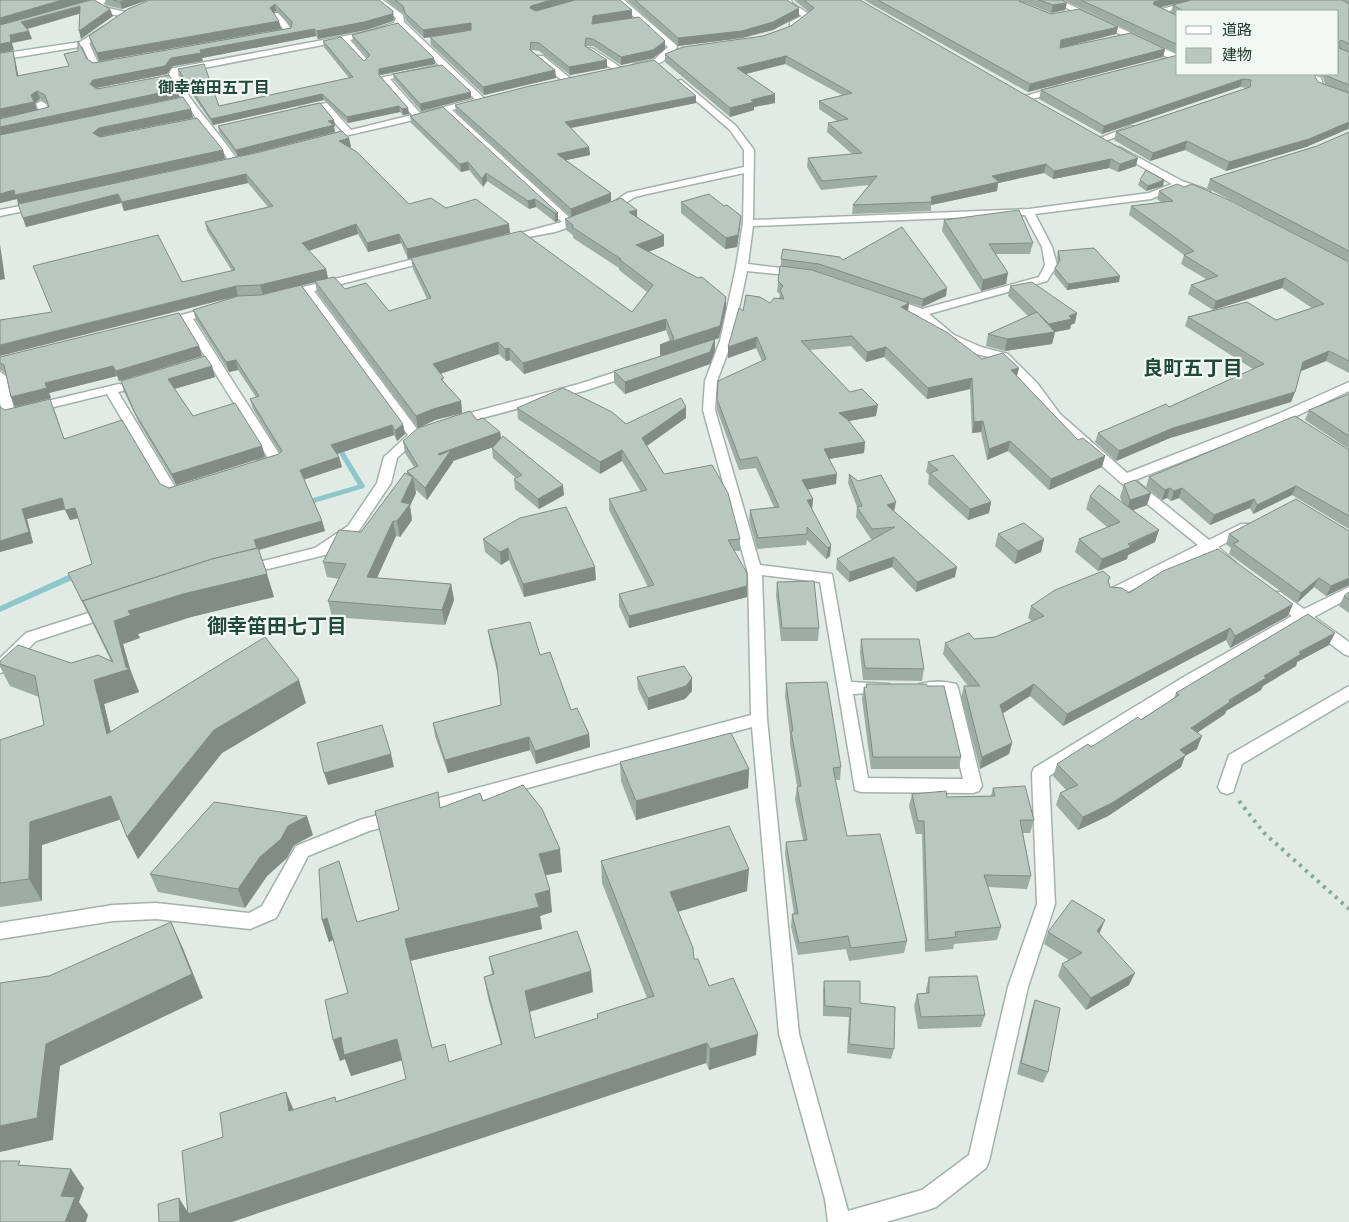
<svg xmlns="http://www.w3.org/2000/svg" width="1349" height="1222" font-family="Jost,'Noto Sans JP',sans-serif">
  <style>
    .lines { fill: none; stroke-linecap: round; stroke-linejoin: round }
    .stream { fill: #8ec7ca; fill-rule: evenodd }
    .minor-casing { stroke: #a4b1ab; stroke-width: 3 }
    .secondary-casing { stroke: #a1b4ab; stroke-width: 3 }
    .path { stroke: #84aa9a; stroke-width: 4; stroke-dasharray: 3 5; stroke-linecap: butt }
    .minor { fill: #fff; fill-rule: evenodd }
    .secondary { fill: #fff; fill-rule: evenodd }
    .wall { fill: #9faba5; fill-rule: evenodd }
    .shaded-wall { fill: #828b86 }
    .building { fill: #b9c7c0; stroke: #828b86 }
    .labels { text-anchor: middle; stroke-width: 4.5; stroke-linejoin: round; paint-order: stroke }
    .far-neighbourhood-label { font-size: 16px; font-weight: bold; fill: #21483a; stroke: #f1f7f3 }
    .neighbourhood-label { font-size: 20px; font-weight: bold; fill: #21483a; stroke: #f1f7f3 }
  </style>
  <rect width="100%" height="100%" fill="#e1eae5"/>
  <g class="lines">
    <g class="stream">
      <polygon points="337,443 340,445 365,486 364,488 307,505 303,505 302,503 303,501 358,485 334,445"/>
      <polygon points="75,572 78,572 82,574 81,576 0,612 0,606"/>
    </g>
    <defs>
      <g id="minor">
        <path d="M97,0H110L103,3L108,8L130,13C121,19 103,13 96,6L79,10L75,8Z"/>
        <path d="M374,0H383L403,15L404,22L486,100L452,110L571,219L589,216V220L555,232L502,242V238L562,222L444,113L323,141V137L343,132L322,108L302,113L297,110L299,108L327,103L351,130L412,115L380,78L439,65L399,27L350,40L369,62L365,65L343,41L178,73C181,94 225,139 238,161L233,164L230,163L221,148L199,123L169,75L171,69L174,68L366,32L394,23L396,18ZM443,69L475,99L420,113L390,79Z"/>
        <path d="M615,0H624L676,45L677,47C669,61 650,70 634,68V64L655,59L668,47Z"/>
        <polygon points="783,0 791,0 792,3 812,16 796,26 790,26 790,22 802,16 785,6"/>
        <polygon points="1050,0 1060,0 1178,55 1178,61 1161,64 1161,60 1169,58"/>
        <polygon points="1199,0 1215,0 1165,12 1178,18 1178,23 1153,11"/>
        <polygon points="274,13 280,13 293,32 292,34 270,36 270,32 284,30 273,15"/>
        <polygon points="85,40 89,43 98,63 110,60 114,63 113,65 92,68 81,43"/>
        <polygon points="590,48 593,49 623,69 616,71 587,53 586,51"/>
        <polygon points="537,56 543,56 570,78 570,82 564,82 537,60"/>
        <polygon points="1300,74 1311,74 1321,78 1323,85 1349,96 1349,102 1316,88 1314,81"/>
        <path d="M681,80L736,126L754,150L753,220L1029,209L1149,193L1172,184L1116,152L1114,150L1119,147L1182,181L1210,191V195L1206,196L1179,187L1151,199L1035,214L1052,247L1057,265L1047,281L929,314L954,335L981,347L1008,354L1037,383L1060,414L1127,473L1278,414L1349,382V391L1288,420L1135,480L1209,540L1241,524H1251L1253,527L1251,530L1218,547L1235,562L1233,565H1223L1207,553L1113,599L1108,598L1106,594L1108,590L1198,545L1120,482L1050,420L1029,389L1000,360L973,353L946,341L917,315L883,300L889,297L922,309L1039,277L1045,265L1042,247L1025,215L753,226L748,264L798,270L804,273L798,276L747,271L732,341L717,381L715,410L760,565L832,574L851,682L889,684L891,688L889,692L853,694L868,778L963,779L943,694L920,692L918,688L920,684C931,681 945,681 956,684L958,688L982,786L979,791L973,793L861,792L855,790L820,582L762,575L767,719L799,1034L848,1211L922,1190L969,1155L1008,987L1037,904L1032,773L1034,768L1187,675L1292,616L1270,600L1268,596L1270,592H1280L1304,609L1349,587V598L1314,617L1349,642V656L1344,654L1302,623L1198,684L1049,776L1055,904L1028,987L989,1161L986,1168L936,1207L928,1210L886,1222H828L825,1199L779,1034L752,727L421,817L415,815L412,810L415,805L421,803L751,715L748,573L703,410L705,381L720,341L736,267L743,223L744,173L647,194L635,197L611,212H603L602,210L627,193L744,167V150L730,130L678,85V81Z"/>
        <polygon points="1059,86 1064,89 1062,91 1024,101 1019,98"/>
        <polygon points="41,101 46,104 50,114 48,116 0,126 0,120 40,112 36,104"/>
        <polygon points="1131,126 1139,128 1103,142 1095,140"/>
        <polygon points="40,202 45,205 44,207 0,216 0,210"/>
        <polygon points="430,255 435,258 434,260 314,291 417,429 424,433 397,458 391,483 358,532 325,555 244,575 239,573 237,570 239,567 315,548 348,526 377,483 384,457 408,435 304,293 285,298 279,295 303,287"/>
        <polygon points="214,306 218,307 218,311 193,319 283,460 281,463 262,468 257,467 255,464 257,461 268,458 183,321 164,327 158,323 160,321"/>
        <polygon points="634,366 638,367 640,370 638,373 587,390 456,425 450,421 451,418 579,384"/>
        <path d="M0,372L6,376L14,409L119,384L123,385L125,388L123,391L118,392L175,487L185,485L192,489C187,495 174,498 167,496L107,394L9,418L3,414L0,403Z"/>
        <polygon points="110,606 115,607 118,611 115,615 36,641 6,671 0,673 0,658 26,633"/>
        <polygon points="1349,686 1349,700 1242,764 1233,792 1227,794 1221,792 1218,787 1229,755"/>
        <polygon points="396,810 402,812 405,817 402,822 369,831 308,856 276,918 250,929 156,919 113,921 0,939 0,923 113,905 156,903 249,913 262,906 296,846 360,820"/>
      </g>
      <polygon id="secondary" points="103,27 110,29 85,46 0,60 0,54 80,42"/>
    </defs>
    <use href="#minor" class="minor-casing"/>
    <use href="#secondary" class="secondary-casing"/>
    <polyline class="path" points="1239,801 1264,833 1349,909"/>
    <use href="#minor" class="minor"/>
    <use href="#secondary" class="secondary"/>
  </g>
  <g class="wall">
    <polygon points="105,0 148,0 122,9 109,6 106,4"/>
    <path d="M379,0L394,19L393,21L366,30L318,39L316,36L202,58L203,61L173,66L167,74L96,88L178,89L180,97L90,116L191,109L193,118L102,136L100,137L223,150L225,159L81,190L238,157L219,132L218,126L334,120L335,126L334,127L335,132L245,155L349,138L351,147H350L409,204L446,208L510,233L419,256L632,312L647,292L619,270V268L573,238V235L566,230L565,219L637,210V217L664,246L648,252L726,308L719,338L715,339V351L710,364L625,394L614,383V371L660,356L670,341L666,330L524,374L510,360L506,361L499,354L440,374L444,382L461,401L462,413L435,420L418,428L317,292L315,282L301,285L403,424L405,434L397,441L394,435L337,454L339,457L342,467L304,479L322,521L325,531L259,550L274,597L191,617L138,634L140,638L123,644L130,669L139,692L104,704L110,731L306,703L222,753L138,859L127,837L120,819L42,845V901L0,907V740L44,725L39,697L10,686L0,667V661L71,663L111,661L68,573L92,564L78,518L70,520L65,509L27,519L33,543L0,552L5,410L54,409L64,439L169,488L279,454L280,453L253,409L250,399L256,397L238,370L229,372L196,320L193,310L233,298L52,312L33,266L182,282L232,271L207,231L205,222L268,207L248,183L124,211L121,203L26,227L17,199L0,203V119L17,115L0,118L15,59L18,76L69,66L64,54L87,59L93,63L291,28V27L276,11L274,14L281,29L99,61L91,44L89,36L128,9ZM40,99L47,103L49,107L37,110L35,103ZM358,234L368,252L401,243L408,259L411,258L413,269L427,299L389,311L345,289L328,278L326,269L309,251Z"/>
    <polygon points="386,0 620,0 632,18 615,21 665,49 653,58 621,65 593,46 586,46 607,60 607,68 570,75 539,51 532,50 532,51 555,70 556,78 484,95 431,45 430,37 441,35 424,38 406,21 404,14"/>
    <polygon points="627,0 787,0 799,16 773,30 742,38 678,46"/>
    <polygon points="794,0 860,0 1136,166 1118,172 1109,168 1053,179 1044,173 998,183 997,191 931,205 931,211 852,214 853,205 869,185 821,190 807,167 808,158 852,154 827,132 828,123 837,121 819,109 819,101 842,95 785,64 746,74 775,103 754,107 754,110 730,117 665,62 665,54 763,36 791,26 809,12"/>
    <polygon points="864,0 1062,0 1065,10 1051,13 1026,3 1024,3 1051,14 1118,27 1116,34 1072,45 1165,49 1163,57 1028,92"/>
    <path d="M1064,0H1342L1346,3L1343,0H1349V130L1348,129L1306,147L1226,171L1185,150L1150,161L1114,140L1116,132L1247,88L1240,87L1102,134L1039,99L1041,90L1178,55L1318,82L1334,88L1325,84L1323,77L1315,74H1338V11H1178V54ZM1188,1L1173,5L1171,12L1160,7Z"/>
    <polygon points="352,35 434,58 435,64 380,75 380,76 408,108 409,114 403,115 400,112 348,123 324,100 213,125 179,75 178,69 219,106 349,78 324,47 323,41 364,61 367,57 353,41"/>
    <polygon points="393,74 471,98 421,111 394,80"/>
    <polygon points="696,103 571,128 589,147 590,155 566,160 611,193 611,201 571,217 456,112 455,105"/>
    <polygon points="410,116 558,213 558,221 555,222 536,207 529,209 487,181 483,187 469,170 461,172 411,123"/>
    <path d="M1349,132V373L1326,361L1300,371L1295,392L1291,402L1170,438L1116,461L1095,442L1098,433L1169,407L1253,369L1185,326L1188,317L1213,310L1188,294L1191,285L1206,279L1181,264L1184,255L1129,215L1131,206L1161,202L1157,199L1159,191L1184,187L1330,252L1207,188L1210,179L1317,146ZM1282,288L1312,308L1276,320L1213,310Z"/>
    <polygon points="1140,180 1164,180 1163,186 1146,191 1138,185"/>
    <polygon points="681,202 724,206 741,216 740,227 737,247 725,249 681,213"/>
    <polygon points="944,220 1033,243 1030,254 996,254 1006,284 981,291 942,231"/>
    <polygon points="1058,251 1119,282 1067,290 1054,274 1055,268 1058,263 1057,257"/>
    <polygon points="781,259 843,260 946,296 922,307 816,271 908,311 982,359 1019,368 1017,376 1078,440 1105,456 1102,467 1049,490 1008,451 987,460 981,432 972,433 970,389 927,399 884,357 866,362 851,346 810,350 850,392 876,416 849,421 865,442 864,453 829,459 836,484 808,489 813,499 812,509 831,545 830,556 826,559 807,540 806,545 757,549 749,520 750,510 774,507 756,468 739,470 717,410 717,399 762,361 756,348 728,358 728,347 743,311 770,303 779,298 780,294 777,292 778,281 781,266"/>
    <polygon points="1010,286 1075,323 1071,325 1070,329 1055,332 1052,344 1005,351 986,346 988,334 1028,316 1008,296"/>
    <polygon points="199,346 202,356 119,381 117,376 49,393 51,398 15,407 11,397 6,374 1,370 0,371 0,357"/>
    <polygon points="212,366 215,377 174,389 193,416 262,446 265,457 176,485 139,423 124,392 121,381"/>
    <polygon points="1349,394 1349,449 1305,420 1309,410"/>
    <polygon points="686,407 686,418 647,446 664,474 740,539 740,551 734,551 747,586 747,597 629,628 619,606 619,594 648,587 609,510 609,499 641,492 622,461 600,474 518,419 517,408 626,424"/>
    <polygon points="477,420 500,432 501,438 564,495 539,509 515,489 514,479 516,478 493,458 492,448 493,447 453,461 453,462 427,500 415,489 416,493 410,506 412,520 400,537 396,536 377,578 451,584 454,600 445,625 332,617 328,601 339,579 327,577 323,562 361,532 407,474 407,471 414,467 405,453 403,441"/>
    <polygon points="1349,450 1349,529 1292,495 1253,514 1250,508 1210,525 1179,498 1171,501 1167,498 1162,500 1146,487 1149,477"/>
    <polygon points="928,462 991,502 989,513 968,520 928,484 929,475 926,472"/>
    <polygon points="849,474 894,512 955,577 916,592 892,567 849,582 836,569 837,559 873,539 871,539 856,517 857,507 848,483"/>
    <polygon points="1124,484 1147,505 1133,510 1155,542 1128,555 1127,559 1098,571 1075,552 1079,539 1107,527 1086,509 1090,496 1122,502 1120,497"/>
    <polygon points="998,534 1044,539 1041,552 1015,564 995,546"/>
    <polygon points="1229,534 1349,585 1326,596 1314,587 1297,603 1229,554 1231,548 1226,544"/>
    <polygon points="483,539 596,580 524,597 509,560 501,565 485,552"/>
    <polygon points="1110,577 1108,583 1110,587 1129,593 1288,616 1230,648 1226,640 1063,726 1030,696 1003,713 1012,743 1009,754 980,769 961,698 964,686 968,686 943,654 945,643 974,639 995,637 1032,621 1028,618 1031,606"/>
    <polygon points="777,582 819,628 818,641 781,641 776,595"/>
    <polygon points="1349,592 1349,613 1339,606 1344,596"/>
    <polygon points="488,630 540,655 571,710 589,734 590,747 536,764 530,750 448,773 435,736 433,723 501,705 498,675 490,643"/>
    <polygon points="861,639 924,669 922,681 863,680 860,652"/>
    <polygon points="1329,645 1297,662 1296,666 1263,686 1261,690 1226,711 1225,714 1197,733 1197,749 1185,756 1181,767 1108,816 1078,830 1056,805 1060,793 1066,790 1053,776 1057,764 1091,747 1141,720 1174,698 1176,693"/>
    <polygon points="637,677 692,678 692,691 685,699 648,710 638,689"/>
    <polygon points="786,683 841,767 840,780 835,780 847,836 907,941 904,953 849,961 846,949 798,955 791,927 792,914 794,914 785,854 786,842 803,840 795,799 797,787 797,786 790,744 790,735 785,696"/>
    <polygon points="866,684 927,686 961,757 959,769 871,769 862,699 864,687 866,687"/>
    <polygon points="620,762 749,769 748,788 636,820 621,781"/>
    <polygon points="993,788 1034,820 1030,833 1023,833 1031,876 1027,889 988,887 1001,927 997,940 954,944 953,949 925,952 922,834 916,834 909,806 912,794 947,797 991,796"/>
    <polygon points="483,801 562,872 546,875 552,912 540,916 542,929 410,961 432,1048 449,1062 501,1045 488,998 484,977 492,974 489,957 593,992 530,1012 535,1038 597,1018 597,1014 647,998 602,883 601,861 747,891 678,912 694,959 709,986 756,1055 709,1070 706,1063 192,1221 192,1222 159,1222 187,1212 223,1137 286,1092 293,1110 337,1101 406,1079 402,1060 351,1076 345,1059 340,1061 333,1040 348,993 333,940 329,942 322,920 357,922 399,910 441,807"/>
    <polygon points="313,835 294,845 287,858 267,876 245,908 158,892 150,874"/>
    <polygon points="1048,932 1100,932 1099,934 1129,985 1086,1010 1058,976 1062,964 1069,960 1044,944"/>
    <polygon points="929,977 985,1015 981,1027 918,1029 914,1006 917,994 926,993 926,989"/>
    <polygon points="824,981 860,1003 894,1049 891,1059 847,1053 849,1017 823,1016 823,991"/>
    <polygon points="1035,1000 1048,1072 1043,1083 1017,1074 1031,1012"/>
  </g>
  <g class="shaded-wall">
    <polygon points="62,0 90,0 0,26 0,18"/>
    <polygon points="125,0 148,0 122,9 120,2"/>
    <polygon points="551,0 579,0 532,13 530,8 531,6"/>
    <polygon points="1161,0 1191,0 1153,9 1153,4 1154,2"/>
    <polygon points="1067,3 1065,10 1051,13 1053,5"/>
    <polygon points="275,4 276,11 271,16 270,8"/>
    <polygon points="80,6 82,13 24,30 21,22"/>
    <polygon points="799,8 799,16 773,30 742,38 678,46 678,38"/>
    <polygon points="110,9 113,16 81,39 79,31"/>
    <polygon points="632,10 632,18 594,24 592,24 593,16"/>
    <polygon points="393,11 394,19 393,21 366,30 318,39 317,31"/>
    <polygon points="279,21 281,29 99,61 97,53"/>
    <polygon points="471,23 472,31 424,38 423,30"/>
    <polygon points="1118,27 1116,34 1060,48 1061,40"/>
    <polygon points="314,29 316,36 202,58 203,61 173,66 167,74 96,88 90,84 93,80 200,50"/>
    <polygon points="29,31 32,39 12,43 14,50 0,53 0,44 10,35"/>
    <polygon points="665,41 665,49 653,58 621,65 621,57"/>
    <polygon points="1165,49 1163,57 1028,92 1030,84"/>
    <polygon points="13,51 15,59 20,84 17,76"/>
    <polygon points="786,56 785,64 737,76 737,68"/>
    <polygon points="434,58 435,64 380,75 380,81 379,69"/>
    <polygon points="607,60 607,68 570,75 569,67"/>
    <polygon points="555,70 556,78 484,95 483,87"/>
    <polygon points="1243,79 1240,87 1102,134 1104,126"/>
    <polygon points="178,89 180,97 0,136 0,127"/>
    <polygon points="37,91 40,99 35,103 37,111 0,118 0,109 31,95"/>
    <polygon points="471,92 471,98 421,111 420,104"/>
    <polygon points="322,94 324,100 213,125 211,119"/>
    <polygon points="775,94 775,103 754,107 754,110 730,117 730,108 751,100"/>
    <polygon points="696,96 696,103 565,129 565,122"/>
    <polygon points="399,106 400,112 348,123 347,117"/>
    <polygon points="408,108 409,114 403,115 402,109"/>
    <polygon points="191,109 193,118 102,136 95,142 93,133 99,128"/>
    <polygon points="334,120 335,126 334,127 335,132 238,157 236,150"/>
    <polygon points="1349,122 1348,129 1306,147 1226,171 1229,162"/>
    <polygon points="349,138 351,147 341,150 339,141"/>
    <polygon points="1187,141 1185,150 1150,161 1153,153"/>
    <polygon points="589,147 590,155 558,162 557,154"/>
    <polygon points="223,150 225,159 18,204 17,199 0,203 0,194 14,190"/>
    <polygon points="1138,158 1136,166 1118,172 1120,164"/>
    <polygon points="1111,159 1109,168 1053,179 1054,171"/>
    <polygon points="468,162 469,170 461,172 460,164"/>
    <polygon points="1046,164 1044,173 998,183 997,191 931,205 931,197 992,176"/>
    <polygon points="486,173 487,181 483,187 482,179"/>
    <polygon points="246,174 248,183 124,211 122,202"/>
    <polygon points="1164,180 1163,186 1146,191 1148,186"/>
    <polygon points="611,193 611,201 571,217 571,209"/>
    <polygon points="118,194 121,203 26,227 23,218"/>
    <polygon points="535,199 536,207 529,209 528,201"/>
    <polygon points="637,210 637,220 629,212"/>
    <polygon points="555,213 558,213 558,221 555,222"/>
    <polygon points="741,216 740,227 737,247 725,249 726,238"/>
    <polygon points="356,224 358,234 304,252 302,243"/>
    <polygon points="509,224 510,233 408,259 407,249"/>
    <polygon points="399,234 401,243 368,252 367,243"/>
    <polygon points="664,235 664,246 637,256 636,245"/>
    <polygon points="0,244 5,279 0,280"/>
    <polygon points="326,269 328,279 263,295 260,285"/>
    <polygon points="1008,273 1006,284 981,291 983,280"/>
    <polygon points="1120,276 1119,282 1067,290 1068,284"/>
    <polygon points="1285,278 1282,288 1213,310 1216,301"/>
    <polygon points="236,286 238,296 0,356 0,345"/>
    <polygon points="947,288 946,296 922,307 923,299"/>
    <polygon points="726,297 726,308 719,338 660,356 660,345 720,326"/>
    <polygon points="909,303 908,313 901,307"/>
    <polygon points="1077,313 1075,323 1071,325 1070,329 1055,332 1052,344 1005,351 1007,339"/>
    <polygon points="666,319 666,330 524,374 523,363"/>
    <polygon points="757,337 756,348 728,358 728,347"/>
    <polygon points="715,339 715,351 710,364 625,394 625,382"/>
    <polygon points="498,342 499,354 434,376 433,364"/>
    <polygon points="199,346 202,356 119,381 116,371"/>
    <polygon points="886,347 884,357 866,362 867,352"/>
    <polygon points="509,348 510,360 506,361 505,349"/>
    <polygon points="1329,351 1326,361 1299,372 1303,362"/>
    <polygon points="236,360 238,370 229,372 226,362"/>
    <polygon points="113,366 117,376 49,393 51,398 15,407 11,397 45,383"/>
    <polygon points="212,366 215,377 171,390 168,379"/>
    <polygon points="1019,368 1016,379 1011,370"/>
    <polygon points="972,378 970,389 927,399 928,388"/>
    <polygon points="1295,392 1291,402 1170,438 1116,461 1119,451 1173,428"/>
    <polygon points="461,401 462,413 435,420 418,428 416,416 433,409"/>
    <polygon points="878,405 876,416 838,423 839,413"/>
    <polygon points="686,407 686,418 642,449 642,438"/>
    <polygon points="983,421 981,432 972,433 974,422"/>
    <polygon points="403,424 405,434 397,441 395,431"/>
    <polygon points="392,425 394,435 334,455 331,445"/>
    <polygon points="500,432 502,444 453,461 453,462 427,500 425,488 438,454"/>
    <polygon points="1010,441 1008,451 987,460 989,449"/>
    <polygon points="865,442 864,453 823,460 824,449"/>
    <polygon points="262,446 265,457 176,485 172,474"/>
    <polygon points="622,450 622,461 600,474 600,462"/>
    <polygon points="1105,456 1102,467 1049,490 1051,479"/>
    <polygon points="339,457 342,467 303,480 300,470"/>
    <polygon points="837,474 836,484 801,491 802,480"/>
    <polygon points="413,477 416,493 410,506 412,520 400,537 397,521 401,502"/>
    <polygon points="563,485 564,495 539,509 538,499"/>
    <polygon points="1296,486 1292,495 1253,514 1257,505"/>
    <polygon points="1170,488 1167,498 1162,500 1165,490"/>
    <polygon points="1182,488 1179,498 1171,501 1174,491"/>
    <polygon points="1151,493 1147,505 1126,513 1130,500"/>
    <polygon points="62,498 66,509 27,519 33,543 0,552 0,541 22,509"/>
    <polygon points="813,499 812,510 807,500"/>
    <polygon points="1254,499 1250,508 1210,525 1214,515"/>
    <polygon points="896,502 894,512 887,505"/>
    <polygon points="991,502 989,513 968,520 970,509"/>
    <polygon points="75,508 79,518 70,520 65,510"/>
    <polygon points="322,521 325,531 258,550 83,601 87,611 82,601 254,540"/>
    <polygon points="393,521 396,536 370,593 367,577"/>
    <polygon points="1159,530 1155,542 1128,555 1127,559 1098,571 1102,559"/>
    <polygon points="1044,539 1041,552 1015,564 1018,551"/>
    <polygon points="831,545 830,556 826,559 828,548"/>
    <polygon points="508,548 509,560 501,565 500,552"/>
    <polygon points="894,557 892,567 849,582 850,572"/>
    <polygon points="595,567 596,580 524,597 523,584"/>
    <polygon points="957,567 955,577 916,592 917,582"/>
    <polygon points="267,574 274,597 191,617 138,634 140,638 123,644 130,669 139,692 104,704 117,757 107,734 94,680 126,667 114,621 128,611 183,594"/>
    <polygon points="1319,578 1314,587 1297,603 1301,593"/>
    <polygon points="1349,578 1349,585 1326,596 1331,586"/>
    <polygon points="451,584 454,600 445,625 442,610"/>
    <polygon points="747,586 747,597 629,628 629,616"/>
    <polygon points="1293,604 1288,616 1230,648 1235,636"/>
    <polygon points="1230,628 1226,640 1063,726 1067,714"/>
    <polygon points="1335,633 1329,645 1297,662 1296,666 1263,686 1261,690 1226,711 1225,714 1186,740 1191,728 1299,652"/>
    <polygon points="692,678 692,691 685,699 648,710 648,698"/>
    <polygon points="299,680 306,703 222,753 138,859 127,837 214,730"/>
    <polygon points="1034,684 1030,696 997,717 1000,705"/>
    <polygon points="589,734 590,747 536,764 535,751"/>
    <polygon points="1202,736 1197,749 1185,756 1181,767 1108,816 1078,830 1083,817 1180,750"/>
    <polygon points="529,737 530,750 448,773 445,760"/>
    <polygon points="1012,743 1009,754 980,769 982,757"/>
    <polygon points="391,754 394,767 328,785 324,773"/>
    <polygon points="749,769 748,788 636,820 636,801"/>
    <polygon points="111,796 122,819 42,845 42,901 29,879 30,822"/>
    <polygon points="307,816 313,835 294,845 287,858 267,876 245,908 238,889 260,857 288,826"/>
    <polygon points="560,849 562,872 542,876 539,854"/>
    <polygon points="749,869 747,891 670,914 670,892"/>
    <polygon points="550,890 552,912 540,916 542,929 410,961 405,939 535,894"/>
    <polygon points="327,918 333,940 329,942 322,920"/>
    <polygon points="1105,920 1100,932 1092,943 1097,931"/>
    <polygon points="171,922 182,946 203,998 60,1066 53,1140 0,1152 0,1126 46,1044"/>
    <polygon points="591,971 593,992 528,1012 525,991"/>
    <polygon points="1135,973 1129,985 1086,1010 1091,998"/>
    <polygon points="758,1034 756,1055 709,1070 710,1049"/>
    <polygon points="341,1037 397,1039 403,1060 351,1076 345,1059 340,1061 333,1040"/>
    <polygon points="707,1043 706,1063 232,1222 192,1222 192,1221 192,1222 180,1222 179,1198 189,1214"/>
    <polygon points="286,1092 295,1113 289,1111"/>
    <polygon points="71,1169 84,1188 79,1202 88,1215 86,1222 65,1222 61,1196"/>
  </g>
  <g class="building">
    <polygon points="0,0 62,0 0,18"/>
    <polygon points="91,0 94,0 110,9 79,31 80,6 21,22 29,31 10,35 11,42 0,44 0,25"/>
    <polygon points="113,0 125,0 120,2"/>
    <polygon points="150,0 379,0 393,11 392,14 364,22 317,31 314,29 200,50 201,53 171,58 165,66 93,80 90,84 97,89 169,75 178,89 0,127 0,119 49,107 45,95 37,91 31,95 34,102 0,109 0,53 13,51 17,76 69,66 64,54 78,51 78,41 87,59 93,63 291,28 292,22 275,4 270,8 279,21 97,53 89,36 128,9"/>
    <polygon points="395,0 551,0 531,6 530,8 536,11 575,0 620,0 632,10 593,16 592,24 639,17 665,41 653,50 621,57 593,39 586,38 585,46 607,60 569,67 539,43 531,42 530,50 555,70 483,87 430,37 471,30 471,23 423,30 405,13 403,6"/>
    <polygon points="635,0 787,0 799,8 773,22 742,31 678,38"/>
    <polygon points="804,0 860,0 1022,93 1138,158 1120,164 1111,159 1054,171 1046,164 992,176 999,182 931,197 932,202 853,205 877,176 822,181 808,158 862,153 828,123 848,119 819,101 852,93 786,56 737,68 775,94 751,100 754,102 730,108 665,54 683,47 763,36 791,26 814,8"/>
    <polygon points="878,0 1020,0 1019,1 1051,14 1079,9 1118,27 1061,40 1060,48 1131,33 1165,49 1030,84"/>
    <polygon points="1039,0 1062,0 1067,3 1053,5"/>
    <polygon points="1081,0 1161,0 1154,2 1153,4 1178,16 1178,45"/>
    <polygon points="1191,0 1342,0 1349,4 1349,44 1341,40 1339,42 1339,48 1349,52 1349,85 1327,76 1327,74 1338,74 1338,11 1182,11 1182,10 1173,5"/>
    <polygon points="398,23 434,58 379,69 379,75 408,108 402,109 399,106 347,117 322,94 211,119 178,69 204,64 219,106 353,77 323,41 341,37 364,61 370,55 352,35"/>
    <polygon points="1178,55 1178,74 1314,74 1318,82 1349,93 1349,122 1309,139 1229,162 1187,141 1153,153 1116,132 1250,87 1251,80 1243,79 1104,126 1041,90"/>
    <polygon points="654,60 696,96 565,122 589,147 557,154 611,193 571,209 455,105 530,86"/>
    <polygon points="442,65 471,92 420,104 393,74"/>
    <polygon points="183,97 191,109 99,128 93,133 100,137 197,118 223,150 15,195 14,190 0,194 0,135"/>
    <polygon points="320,103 334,120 328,121 334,125 236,150 218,126"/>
    <polygon points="443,107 558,213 555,213 535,199 528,201 486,173 482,179 468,162 460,164 410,116"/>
    <polygon points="342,131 349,138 339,141 357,152 409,204 431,198 446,208 476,199 509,224 407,249 399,234 367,243 356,224 302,243 326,269 260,285 236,286 0,345 0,320 52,312 33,266 158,235 182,282 235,270 205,222 273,206 246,174 122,202 118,194 23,218 18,204 260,152"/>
    <polygon points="1349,132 1349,251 1210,179 1317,146"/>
    <polygon points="1146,170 1164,180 1148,186 1140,180"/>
    <polygon points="1177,184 1184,187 1192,184 1231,201 1349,262 1349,361 1329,351 1303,362 1295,392 1173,428 1119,451 1098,433 1166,404 1169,407 1264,364 1188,317 1247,302 1276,320 1324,304 1285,278 1216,301 1191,285 1218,276 1184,255 1194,251 1131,206 1173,201 1159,191"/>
    <polygon points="709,194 724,206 727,205 741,216 738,235 726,238 681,202"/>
    <polygon points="621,198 637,210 629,212 664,235 636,245 698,278 702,277 726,297 720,326 660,345 674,339 666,319 523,363 509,348 505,349 498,342 433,364 444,378 441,379 461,401 433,409 416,416 315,281 334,277 345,289 366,283 389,311 431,298 411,258 521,231 632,312 653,285 619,259 621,259 572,227 573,225 565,219"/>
    <polygon points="1019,210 1033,243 989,244 1008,273 983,280 944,220"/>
    <polygon points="902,227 947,288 923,299 819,264 781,259 783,249 840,257 843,260"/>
    <polygon points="1094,248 1120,276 1068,284 1055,268 1060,260 1058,251"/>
    <polygon points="780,266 812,270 909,303 901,307 948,333 982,359 1003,353 1019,368 1011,370 1078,440 1083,438 1105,456 1051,479 1010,441 989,449 983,421 974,422 972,378 928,388 886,347 867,352 852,336 801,341 850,392 862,389 878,405 839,413 848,420 865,442 824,449 837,474 802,480 813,499 807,500 831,545 828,548 807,527 807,534 758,538 750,510 779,507 757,457 740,460 717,399 718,381 766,359 757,337 728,347 739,308 743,311 746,295 760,297 770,303 774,298 784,299 780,290 783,286 778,281"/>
    <polygon points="1032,282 1077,313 1069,316 1072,319 1049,324 1037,312 1010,286"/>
    <polygon points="301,285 403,424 395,431 392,425 331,445 339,457 300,470 322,521 254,540 257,548 212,559 82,601 68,573 92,564 75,508 65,510 62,498 22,509 29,532 0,541 0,407 5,410 50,399 64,439 122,420 160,484 169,488 279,454 282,451 250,399 259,396 236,360 226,362 193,310 238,296 261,295"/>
    <polygon points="1037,312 1055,332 1007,339 988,334"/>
    <polygon points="179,313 199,346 116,371 113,366 45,383 47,388 11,397 4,365 0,363 0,357"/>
    <polygon points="715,339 710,352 625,382 614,371"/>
    <polygon points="205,356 212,366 168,379 193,416 235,403 262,446 172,474 135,413 121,381"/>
    <polygon points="563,388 612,412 626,424 681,398 686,407 642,438 664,474 712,465 728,493 740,539 728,540 747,573 747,586 629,616 619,594 654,585 609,499 647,490 622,450 600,462 517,408"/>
    <polygon points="1349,394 1349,436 1309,410"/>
    <polygon points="470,411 477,420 483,418 500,432 438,454 440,455 451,450 425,488 407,471 418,466 403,441 418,428"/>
    <polygon points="1295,416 1349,450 1349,516 1296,486 1257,505 1254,499 1214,515 1182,488 1174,491 1170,488 1165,490 1149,477"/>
    <polygon points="503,436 563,485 538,499 514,479 522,475 492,448"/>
    <polygon points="953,455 991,502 970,509 930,473 938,470 928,462"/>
    <polygon points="405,473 413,477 401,502 410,504 397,521 393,521 367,577 451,584 442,610 328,601 346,564 323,562 339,530 361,532"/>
    <polygon points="849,474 858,481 881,475 896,502 887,505 957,567 917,582 894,557 850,572 837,559 895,527 872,529 857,507 862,506"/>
    <polygon points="1135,480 1151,493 1130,500 1124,484"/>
    <polygon points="1099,485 1159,530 1128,544 1131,547 1102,559 1079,539 1120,522 1090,496"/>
    <polygon points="1296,499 1349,531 1349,578 1331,586 1319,578 1301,593 1233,544 1239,541 1229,534"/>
    <polygon points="566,507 595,567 523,584 508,548 500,552 483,539 520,518"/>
    <polygon points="1024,523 1044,539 1018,551 998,534"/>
    <polygon points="258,548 267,574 183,594 128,611 131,615 114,621 126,667 130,669 94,680 107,734 265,637 299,680 214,730 127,837 111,796 30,822 29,879 0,883 0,740 44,725 35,676 0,664 0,661 18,645 71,663 98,655 113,662 83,601 212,559"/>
    <polygon points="1218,549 1293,604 1235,636 1230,628 1067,714 1034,684 1000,705 1012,743 982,757 964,686 980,686 945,643 969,633 974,639 995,637 1044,616 1031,606 1055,590 1103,571 1110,577 1108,581 1110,587 1122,588 1129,593 1163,571"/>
    <polygon points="814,581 819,628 782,628 777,582"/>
    <polygon points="1349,592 1349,599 1344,596"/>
    <polygon points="1308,614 1335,633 1299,652 1301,654 1264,676 1266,678 1229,700 1230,702 1191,728 1202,736 1180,750 1186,755 1112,803 1083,817 1060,793 1078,785 1057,764 1088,744 1091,747 1138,717 1141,720 1179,695 1176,693"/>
    <polygon points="530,622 540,655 550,652 571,710 577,708 589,734 535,751 529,737 445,760 433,723 501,705 497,665 488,630"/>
    <polygon points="861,639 919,639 924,669 865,668"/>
    <polygon points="684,666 692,678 686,686 648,698 637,677"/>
    <polygon points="827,682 841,767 833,768 847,836 880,834 907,941 851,948 848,936 799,943 792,914 798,914 786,842 807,840 797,787 801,786 791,731 793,731 786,683"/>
    <polygon points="866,684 926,684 927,686 944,686 961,757 873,757 864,687 867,687"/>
    <polygon points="382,725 391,754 324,773 317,743"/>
    <polygon points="731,733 749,769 636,801 620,762"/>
    <polygon points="523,785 542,809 560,849 539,854 550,890 535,894 539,907 405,939 432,1048 445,1044 449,1062 502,1044 484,977 494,974 489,957 577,931 591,971 525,991 535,1038 598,1018 597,1014 654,996 601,861 729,826 749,869 670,892 693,948 694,959 698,959 709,986 733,978 758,1034 710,1049 707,1043 188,1214 182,1151 223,1137 220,1113 286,1092 289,1111 335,1097 336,1102 406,1079 397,1039 344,1055 341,1037 333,1040 325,1000 348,993 327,918 322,920 319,869 339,861 357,922 399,910 375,811 438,792 440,808 480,793 483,801"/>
    <polygon points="1025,786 1034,820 1020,820 1031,876 984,875 1001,927 955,932 956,937 928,940 924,821 918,821 912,794 946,791 947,797 995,796 993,788"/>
    <polygon points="214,802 307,816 288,826 281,839 260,857 238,889 150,874"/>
    <polygon points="1072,900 1105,920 1097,931 1135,973 1091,998 1062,964 1082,953 1048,932"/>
    <polygon points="171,922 192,974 46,1044 37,1118 0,1126 0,983 49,976"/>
    <polygon points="977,976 985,1015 921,1017 917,994 929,993 929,977"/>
    <polygon points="824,981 860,981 860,1003 895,1007 894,1049 849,1044 851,1008 825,1006"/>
    <polygon points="1035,1000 1060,1008 1048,1072 1021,1063"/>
    <polygon points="0,1161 20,1161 18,1165 71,1169 61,1196 75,1197 65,1222 0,1222"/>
    <polygon points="179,1198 180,1222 159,1222 158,1204"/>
  </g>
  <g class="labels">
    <g class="far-neighbourhood-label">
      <text x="214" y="93">御幸笛田五丁目</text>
    </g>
    <g class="neighbourhood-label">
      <text x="1193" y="375">良町五丁目</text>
      <text x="277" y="633">御幸笛田七丁目</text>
    </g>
  </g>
  <rect x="1176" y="10" width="162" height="65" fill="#f1f7f3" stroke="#9faba5"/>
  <rect x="1186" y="26" width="25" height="8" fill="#ffffff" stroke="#9faba5"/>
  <text x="1222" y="35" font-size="15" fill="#233930">道路</text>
  <rect x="1186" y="48" width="25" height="15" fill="#b9c7c0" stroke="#9faba5"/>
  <text x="1222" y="60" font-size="15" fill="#233930">建物</text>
</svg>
